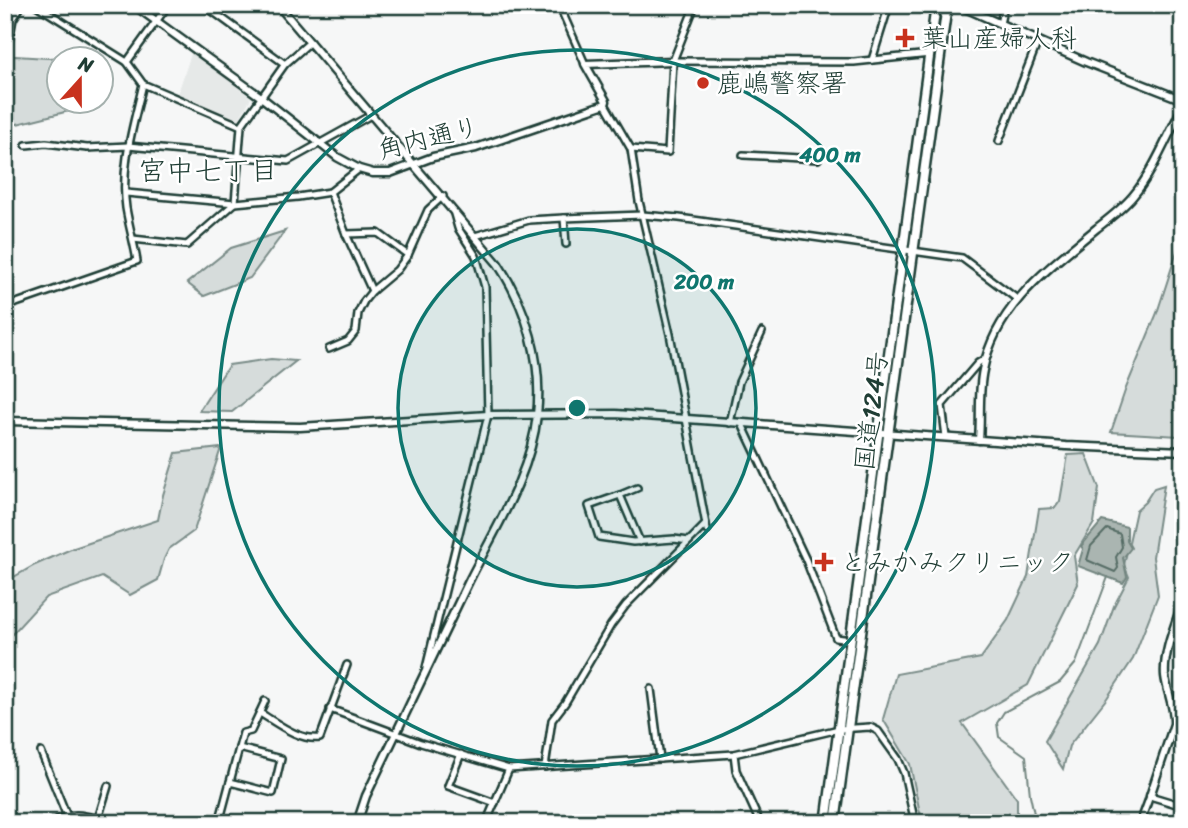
<svg xmlns="http://www.w3.org/2000/svg" width="1188" height="828" font-family="Sriracha,'Klee One',sans-serif">
  <style>
    .built { fill: #e6e9e8 }
    .green { fill: #d6dcdb; stroke: #7a8c88; stroke-width: 2 }
    .water { fill: #aab5b1; stroke: #72857f; stroke-width: 2 }
    .lines { fill: none; stroke-linecap: round; stroke-linejoin: round }
    .shore { stroke: #576d66; stroke-width: 2 }
    .stream { stroke: #72857f; stroke-width: 2 }
    .minor-casing { stroke: #1f3d34; stroke-width: 10 }
    .tertiary-casing { stroke: #1f3d34; stroke-width: 11 }
    .trunk-casing { stroke: #1f3d34; stroke-width: 13 }
    .minor { stroke: #fff; stroke-width: 5 }
    .tertiary { stroke: #fff; stroke-width: 6 }
    .trunk { stroke: #fff; stroke-width: 8 }
    .ring { fill: none; stroke: #0f766e; stroke-width: 3.5 }
    .poi-dot { fill: #c8321e; stroke: #fff; stroke-width: 2.5 }
    .labels { text-anchor: middle; stroke-width: 5; stroke-linejoin: round; paint-order: stroke }
    .poi-label { font-size: 26px; fill: #1f3d34; stroke: #fff; text-anchor: start }
    .street-label { font-size: 26px; fill: #1f3d34; stroke: #fff }
    .neighbourhood-label { font-size: 28px; fill: #1f3d34; stroke: #fff }
    .centre { fill: #0f766e; stroke: #fff; stroke-width: 3.5 }
    .ring-label { font-size: 21px; text-anchor: middle; font-weight: bold; fill: #0f766e; stroke: #fff; stroke-width: 5; stroke-linejoin: round; paint-order: stroke }
  </style>
  <rect width="100%" height="100%" fill="#f6f7f7"/>
  <filter id="ink" filterUnits="userSpaceOnUse"><feTurbulence type="fractalNoise" baseFrequency=".0143" numOctaves="2"/><feDisplacementMap in="SourceGraphic" scale="14" xChannelSelector="R" yChannelSelector="G"/><feConvolveMatrix kernelMatrix="1 2 1 2 8 2 1 2 1" color-interpolation-filters="sRGB"/></filter>
  <g filter="url(#ink)">
    <polygon class="built" points="192,51 251,98 238,121 177,96"/>
    <g class="green">
      <polygon points="15,56 48,58 88,56 91,59 60,60 60,102 92,102 73,110 5,127 5,57"/>
      <polygon points="285,231 250,278 204,296 187,283 231,248"/>
      <polygon points="1181,239 1183,424 1179,436 1111,432 1126,388 1157,313"/>
      <polygon points="271,359 296,361 232,412 199,411 229,365"/>
      <polygon points="221,448 194,531 169,549 164,559 158,580 130,595 102,577 46,597 5,642 5,582 35,565 71,549 158,520 163,495 176,453"/>
      <polygon points="1086,454 1099,488 1094,523 1074,556 1078,584 1028,685 962,723 1017,799 1017,823 922,823 910,764 883,719 896,674 981,658 1008,620 1028,577 1039,509 1055,508 1060,501 1068,455"/>
      <polygon points="1164,485 1153,557 1158,595 1133,659 1107,698 1069,746 1063,769 1045,741 1100,645 1114,606 1129,577 1124,565 1136,510 1145,502 1154,488"/>
    </g>
    <polygon class="water" points="1102,521 1127,527 1127,541 1131,548 1123,558 1127,577 1123,583 1078,566 1083,549 1081,546"/>
    <g class="lines">
      <polygon class="shore" points="1107,529 1120,534 1122,547 1116,557 1118,568 1115,572 1087,560 1091,546"/>
      <polyline class="stream" points="1036,823 1030,795 1026,756 999,737 997,723 1004,712 1060,682 1076,663 1108,577"/>
      <defs>
        <g id="minor">
          <polyline points="204,5 285,64"/>
          <polyline points="559,5 585,64"/>
          <polyline points="1000,24 1004,5"/>
          <polyline points="8,46 13,19 22,5"/>
          <polyline points="872,60 889,5"/>
          <polyline points="673,61 854,62 930,54"/>
          <polyline points="127,62 168,5"/>
          <polyline points="143,84 241,126"/>
          <polyline points="605,104 631,149 639,201 670,334 707,530"/>
          <polyline points="999,141 1038,41"/>
          <polyline points="26,145 46,143 87,148 128,146 288,161 371,115"/>
          <polyline points="631,149 668,152 673,61 695,5"/>
          <polyline points="743,155 818,159"/>
          <polyline points="330,192 346,234 372,291"/>
          <polyline points="126,193 235,203 298,197 330,192 359,169"/>
          <polyline points="346,234 378,233 408,255"/>
          <polyline points="475,236 529,220 564,218"/>
          <polyline points="133,239 187,245 235,203 241,126 285,64 310,42"/>
          <polyline points="566,244 564,218 642,215 679,218 962,258 1017,299"/>
          <path d="M5,307L137,261C134,243 129,226 126,208C120,167 134,123 143,84L127,62L36,5"/>
          <polyline points="329,349 348,341 356,331 358,313 364,301 372,291 397,270 408,255 428,210 443,196"/>
          <polyline points="730,423 739,382 762,332"/>
          <polyline points="742,424 806,560 836,638 851,640"/>
          <polyline points="946,437 942,405 978,363 986,358"/>
          <polyline points="637,488 620,495 640,542"/>
          <polyline points="620,495 589,506 599,537 633,542 674,539 689,541"/>
          <polyline points="426,668 488,415 485,287 476,256 458,228 454,214"/>
          <polyline points="651,689 660,759"/>
          <polyline points="330,709 421,743 509,769 734,754 839,729 870,727 878,731 898,759 904,773 915,823"/>
          <path d="M260,713C277,723 299,741 320,738L347,665"/>
          <polyline points="41,752 66,814"/>
          <polyline points="461,754 448,786 495,803"/>
          <polyline points="734,754 736,770 760,823"/>
          <polyline points="545,767 552,720 565,703 611,625 626,605 706,524"/>
          <polyline points="230,782 273,793 281,759 239,748"/>
          <polyline points="98,819 108,786"/>
          <path d="M50,823C77,809 85,816 113,823"/>
          <polyline points="219,823 243,733 251,731 265,701"/>
          <polyline points="486,823 509,769"/>
          <polyline points="1140,823 1150,796 1183,806"/>
        </g>
        <g id="tertiary">
          <polyline points="134,5 261,97 337,157 359,169 373,173 390,173 433,157 476,148 605,104 606,101 585,64 673,61"/>
          <path d="M278,5L498,264C527,308 543,362 537,415C531,474 495,529 469,581C434,653 400,725 366,796L357,823"/>
          <polyline points="958,5 1086,62 1183,100"/>
          <polyline points="5,421 300,427 488,415 616,414 1066,446 1183,451"/>
          <path d="M979,440C981,417 978,393 983,370C996,305 1049,268 1097,228C1110,218 1123,208 1133,196C1154,171 1167,136 1183,107"/>
          <path d="M1150,796L1174,724C1175,707 1167,693 1165,676C1163,652 1176,623 1183,601"/>
        </g>
        <g id="trunk">
          <polyline points="826,823 936,5"/>
          <polyline points="835,823 947,5"/>
        </g>
      </defs>
      <use href="#minor" class="minor-casing"/>
      <use href="#tertiary" class="tertiary-casing"/>
      <use href="#trunk" class="trunk-casing"/>
      <use href="#minor" class="minor"/>
      <use href="#tertiary" class="tertiary"/>
      <use href="#trunk" class="trunk"/>
    </g>
  </g>
  <circle cx="577" cy="408" r="179" fill="#0f766e" fill-opacity=".12"/>
  <g class="ring">
    <circle cx="577" cy="408" r="179"/>
    <circle cx="577" cy="408" r="358"/>
  </g>
  <g class="poi-dot">
    <path d="M901.5 27.5h7v7h7v7h-7v7h-7v-7h-7v-7h7z"/>
    <circle cx="703" cy="83" r="7"/>
    <path d="M820.5 551.5h7v7h7v7h-7v7h-7v-7h-7v-7h7z"/>
  </g>
  <g class="labels">
    <g class="poi-label">
      <text x="921" y="47">葉山産婦人科</text>
      <text x="717" y="92">鹿嶋警察署</text>
      <text x="840" y="571">とみかみクリニック</text>
    </g>
    <g class="street-label">
      <text transform="translate(428 138) rotate(-14)" y="9">角内通り</text>
      <text transform="translate(871 411) rotate(-83)" y="9">国道124号</text>
    </g>
    <g class="neighbourhood-label">
      <text x="208" y="180">宮中七丁目</text>
    </g>
  </g>
  <circle cx="577" cy="408" r="10" class="centre"/>
  <g class="ring-label">
    <text x="830" y="162">400 m</text>
    <text x="704" y="289">200 m</text>
  </g>
  <rect width="1188" height="828" fill="none" stroke="#fff" stroke-width="28"/>
  <rect x="14" y="14" width="1160" height="800" fill="none" stroke="#1f3d34" stroke-width="2.5" filter="url(#ink)"/>
  <g transform="translate(80 80) rotate(21)"><circle r="33" fill="#ffffff" stroke="#a5b1ae" stroke-width="2"/>
  <path d="M0-5L12 26L0 18L-12 26Z" fill="#c8321e"/>
  <text y="-10" font-size="19" font-weight="bold" text-anchor="middle" fill="#1f3d34">N</text>
  </g>
</svg>
